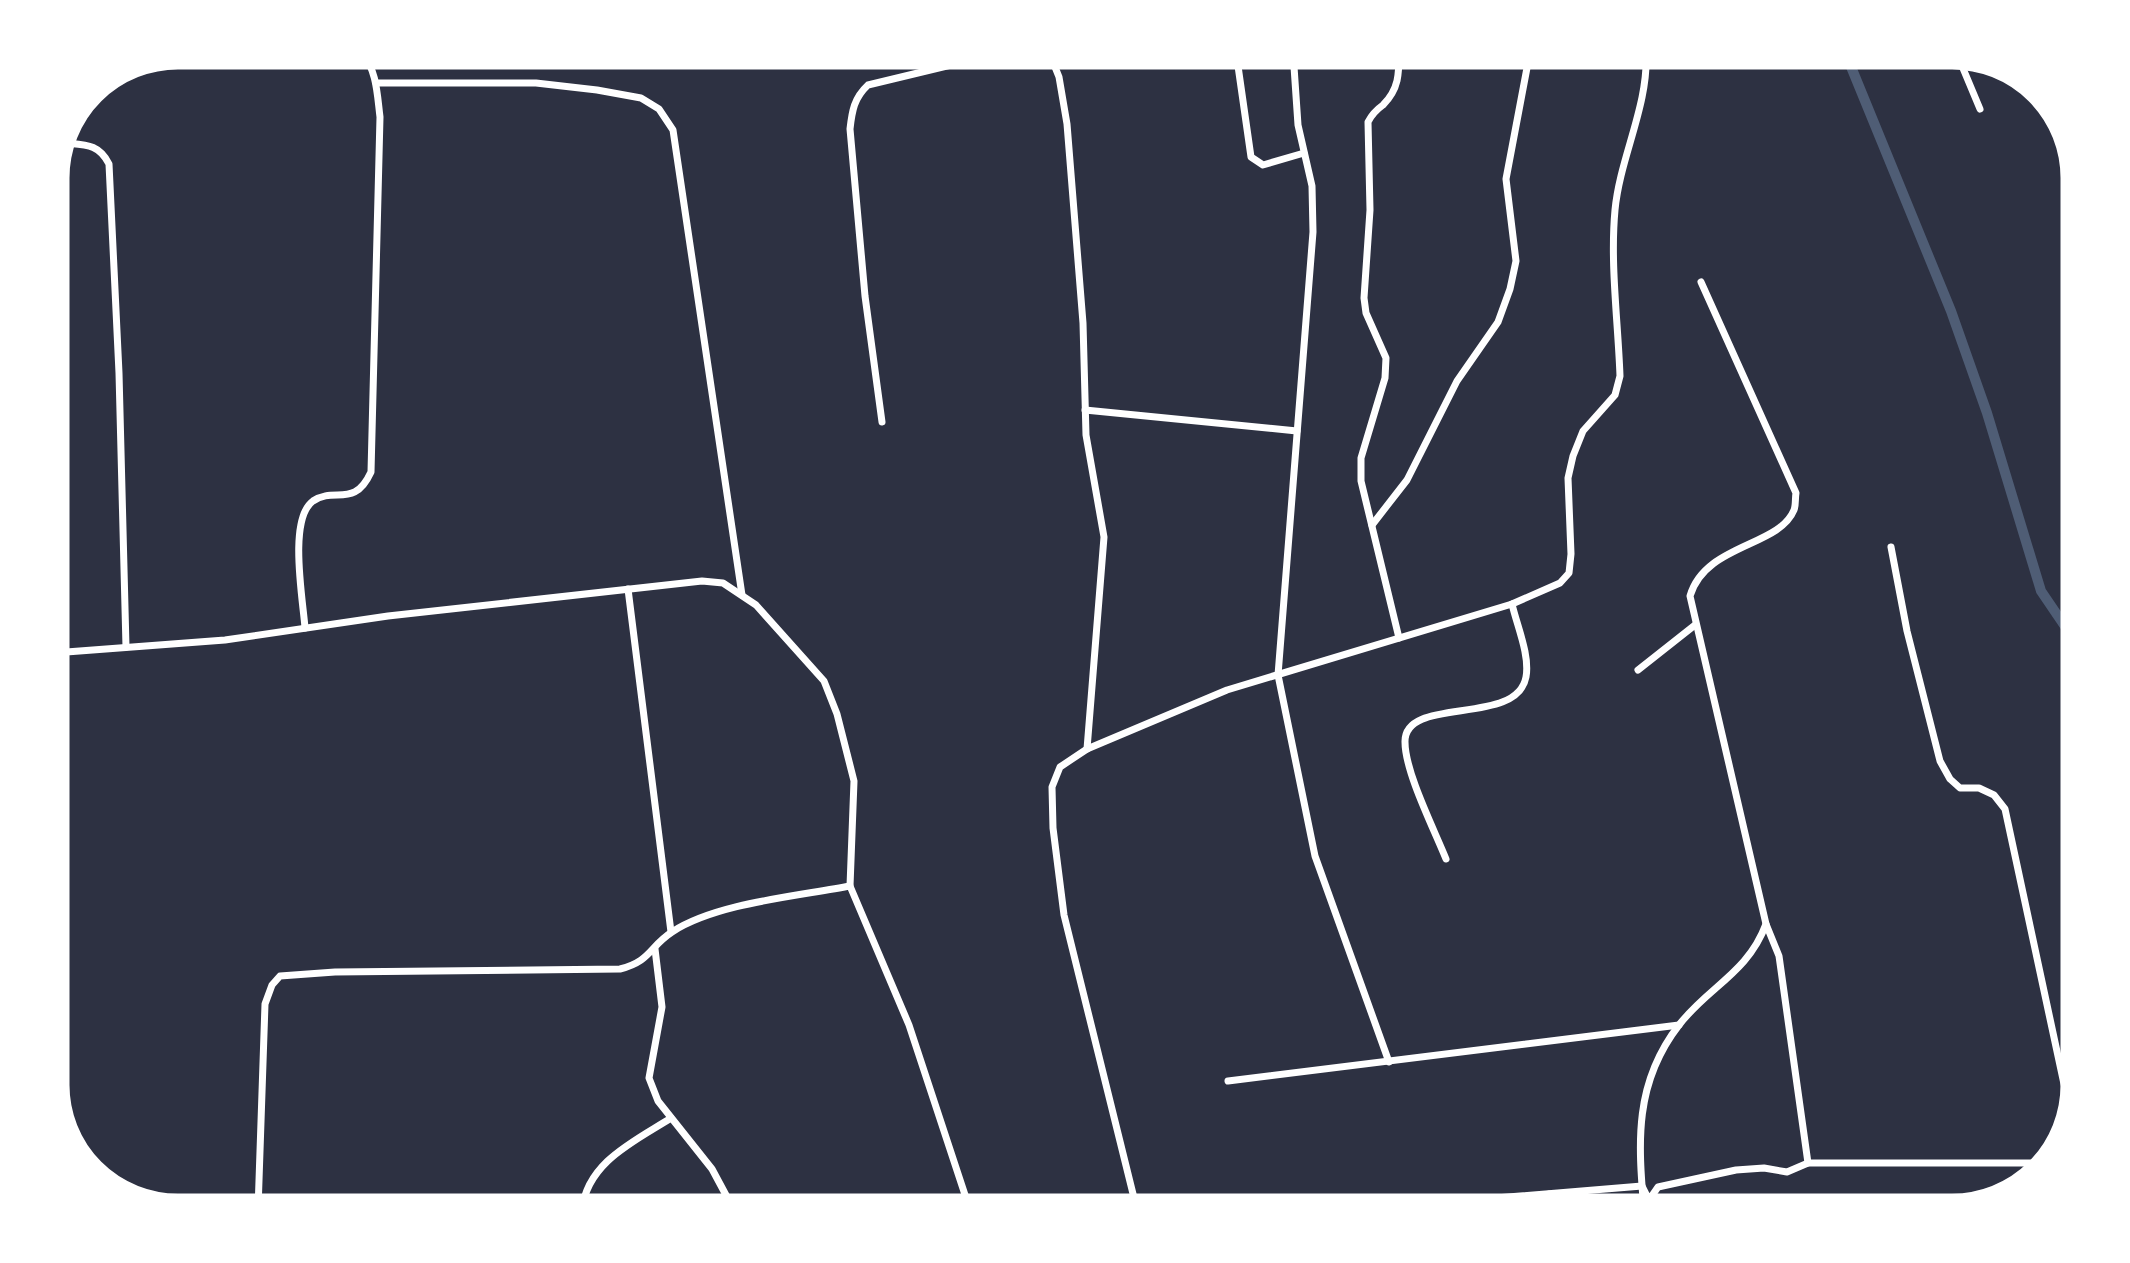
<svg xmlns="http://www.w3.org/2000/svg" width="2130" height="1263" font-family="Ubuntu,sans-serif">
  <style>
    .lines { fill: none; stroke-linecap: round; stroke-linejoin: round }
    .stream { stroke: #4f5d75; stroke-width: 10 }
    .minor { stroke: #fff; stroke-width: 7 }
    .rim { fill: none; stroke: #fff; stroke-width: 9 }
  </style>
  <rect width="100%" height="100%" fill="#2d3142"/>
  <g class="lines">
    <polyline class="stream" points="1845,52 1951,311 1987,413 2041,591 2077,644"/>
    <g class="minor">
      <polyline points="1049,52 1059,77 1067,124 1083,323 1086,435 1104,537 1087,749"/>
      <polyline points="1236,52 1251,157 1263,165 1304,153"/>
      <polyline points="1293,52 1298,125 1312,186 1313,232 1278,675 1315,856 1389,1062"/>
      <path d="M1399,52C1399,74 1399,89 1383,105C1376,110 1372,114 1368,122L1370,210L1364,298L1366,313L1386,358L1385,378L1361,458V481L1399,638"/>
      <polyline points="1957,54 1980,109"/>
      <polyline points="376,83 536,83 597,90 641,98 659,109 673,130 742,595"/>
      <path d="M65,143C86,145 99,144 109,164L119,373L126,647"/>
      <polyline points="1085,410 1297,431"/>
      <path d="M882,422L865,296L850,129C852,111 854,98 868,85L1005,52"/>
      <polyline points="1372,525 1407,480 1457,381 1498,322 1510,289 1516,261 1506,179 1530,52"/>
      <polyline points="1891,547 1907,631 1940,761 1950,779 1960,788 1979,788 1994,795 2005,809 2070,1112"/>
      <polyline points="628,589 671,932"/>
      <path d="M305,628C303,600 288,519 313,501C335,486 354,509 371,472L380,117C377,93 377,72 362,52"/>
      <polyline points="53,653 225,640 388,616 702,581 723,583 756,605 824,681 837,714 854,781 850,886 909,1025 970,1210"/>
      <polyline points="1638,670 1695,625"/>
      <path d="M1446,859C1434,829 1405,772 1405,742C1404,695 1517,727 1526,677C1530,655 1517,626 1512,604"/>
      <polyline points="1766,924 1779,956 1808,1163"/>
      <polyline points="655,949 662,1007 649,1078 658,1101 712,1169 734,1210"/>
      <polyline points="53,1050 75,1153"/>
      <polyline points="1228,1081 1679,1025"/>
      <polyline points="1549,1194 1551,1210"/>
      <path d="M258,1210L265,1004L272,985L280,976L335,972L620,969C651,961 649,947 672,932C716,903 799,896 850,886"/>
      <path d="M582,1210C587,1162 635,1141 671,1118"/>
      <path d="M1137,1210L1064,915L1053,828L1052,787L1060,767L1087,749L1227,690L1512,604L1560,583L1569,573L1571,554L1568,478L1573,456L1583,431L1615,395L1620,376C1618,321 1610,264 1615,210C1620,157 1649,105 1646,52"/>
      <polyline points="1350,1210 1642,1186 1649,1200 1658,1187 1736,1170 1764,1168 1787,1172 1808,1163 2045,1163"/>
      <path d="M1644,1210C1638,1142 1634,1083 1679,1025C1708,987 1748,973 1766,924L1690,596C1705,544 1779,547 1794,510C1796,505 1795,498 1796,493L1701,282"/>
    </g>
  </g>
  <path d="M0 0H2130V1263H0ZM178 65H1952A113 113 0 0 1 2065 178V1085A113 113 0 0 1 1952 1198H178A113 113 0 0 1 65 1085V178A113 113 0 0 1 178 65Z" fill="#fff" fill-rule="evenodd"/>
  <path class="rim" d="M178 65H1952A113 113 0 0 1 2065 178V1085A113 113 0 0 1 1952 1198H178A113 113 0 0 1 65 1085V178A113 113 0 0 1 178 65Z"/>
</svg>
